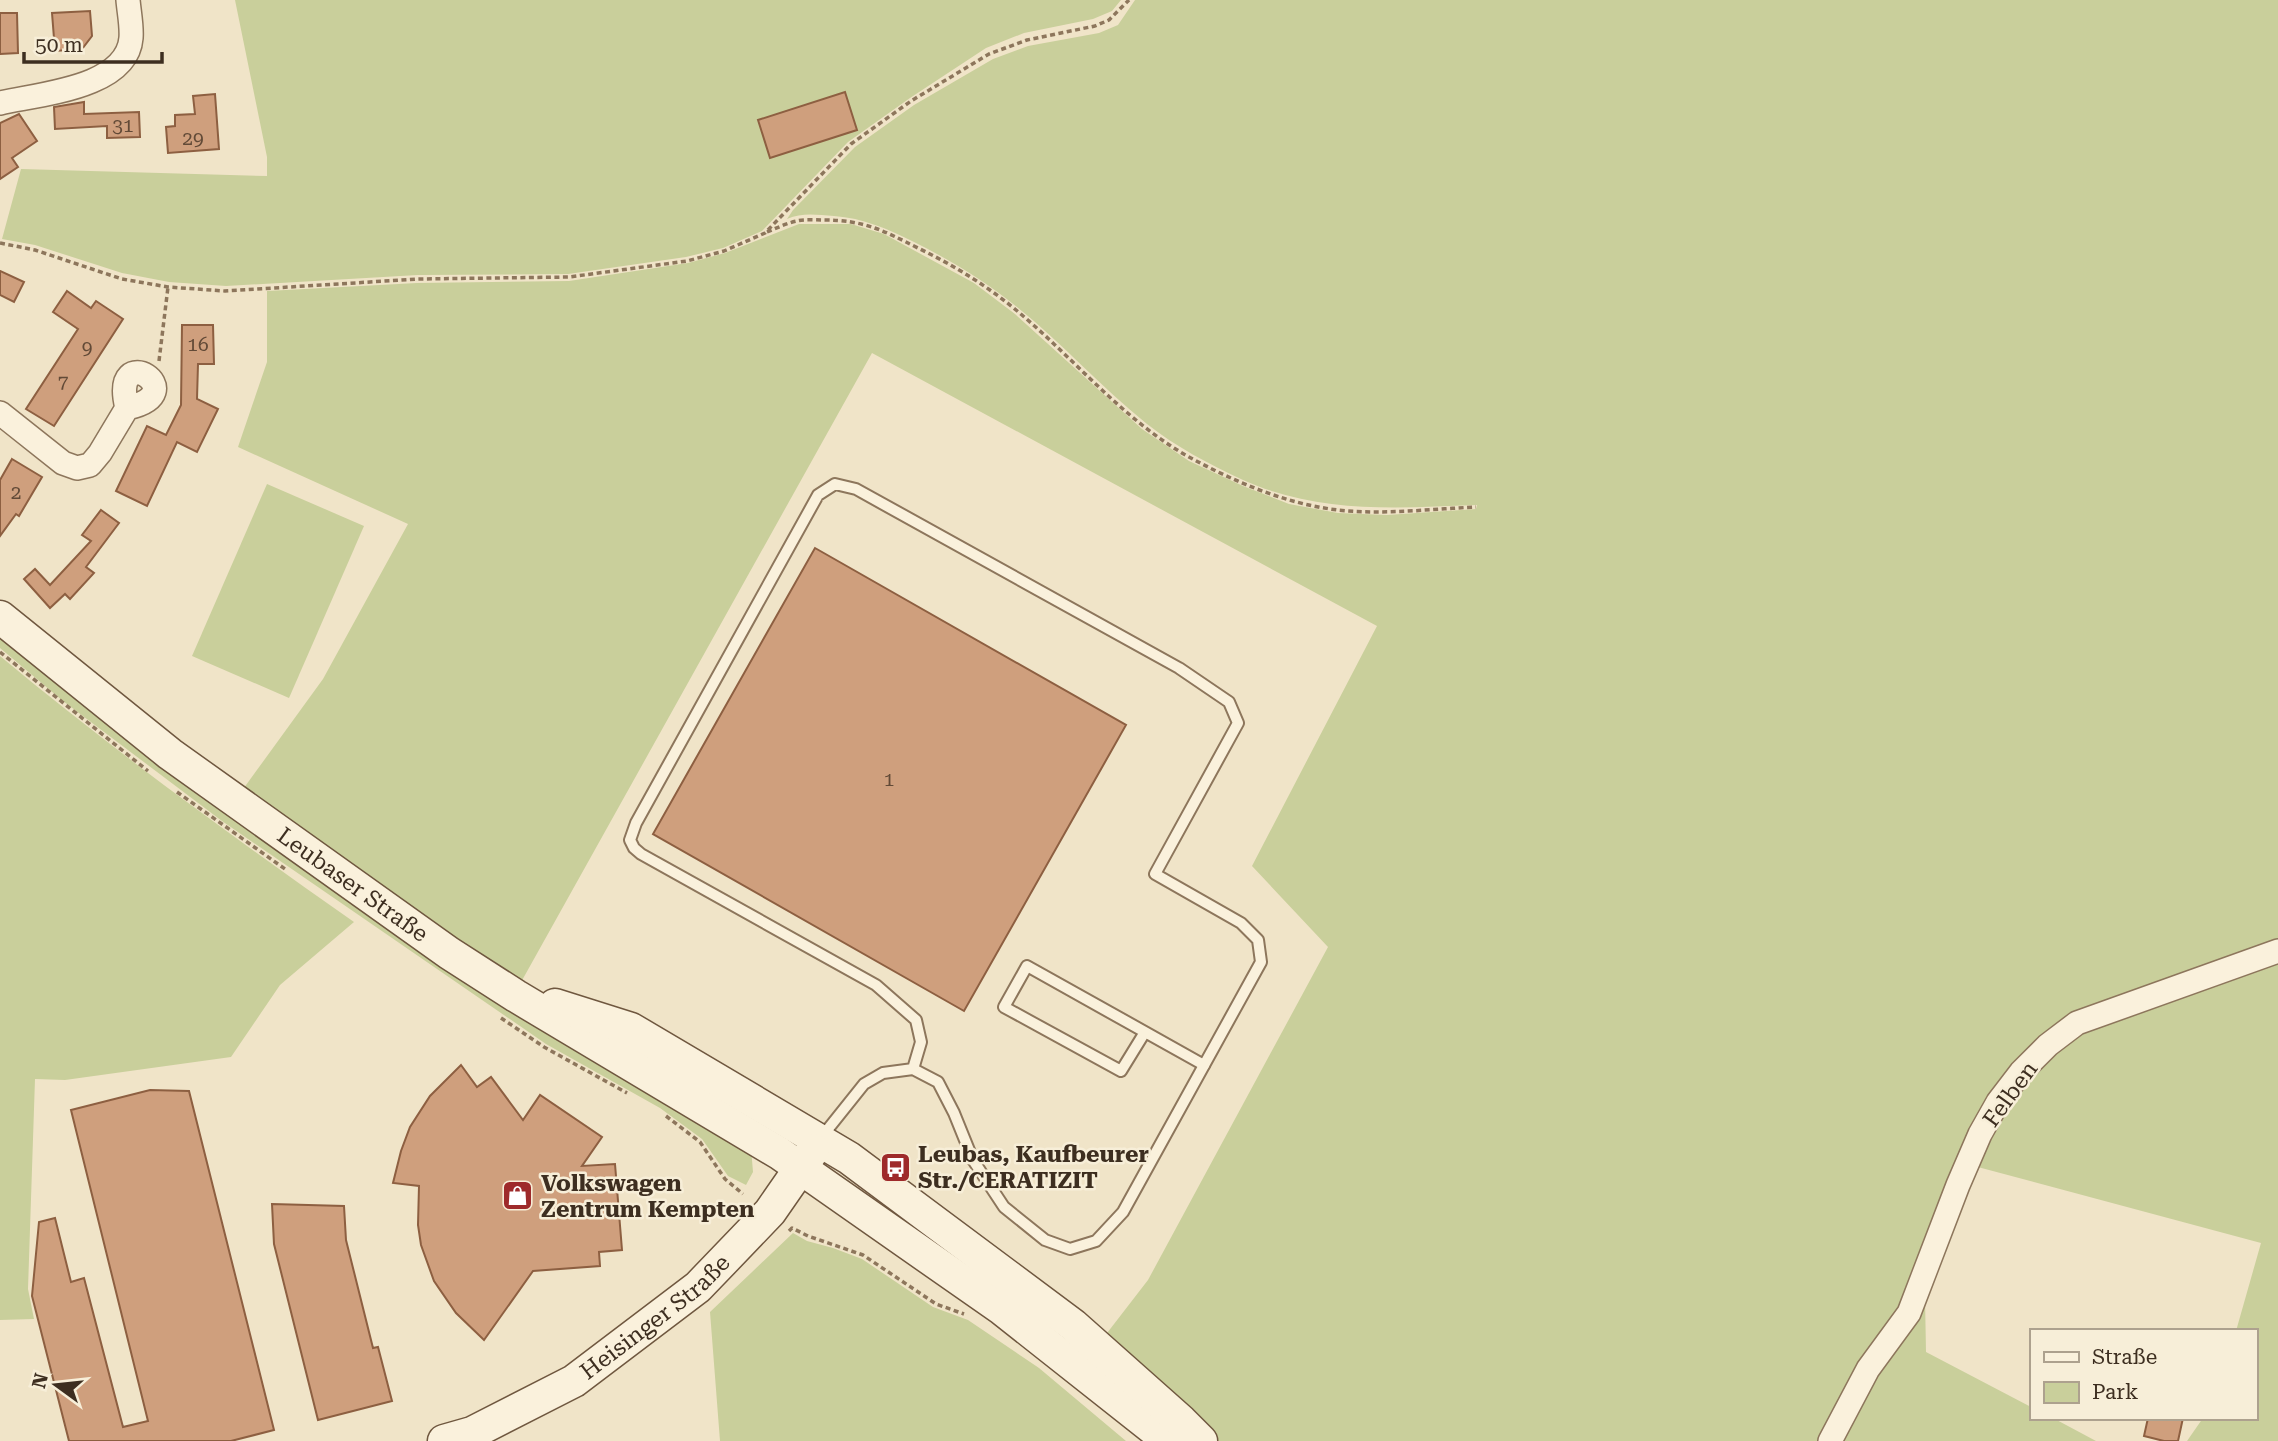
<svg xmlns="http://www.w3.org/2000/svg" width="2278" height="1441" font-family="'Roboto Serif',serif">
  <style>
    .green { fill: #c9cf9b }
    .building { fill: #cf9f7d; stroke: #8d5f41; stroke-width: 2 }
    .lines { fill: none; stroke-linecap: round; stroke-linejoin: round }
    .lane-casing { stroke: #8d765c; stroke-width: 14 }
    .street-casing { stroke: #8d765c; stroke-width: 26 }
    .secondary-casing { stroke: #6f573f; stroke-width: 35 }
    .path { stroke: #8d765c; stroke-width: 3.5; stroke-dasharray: 5 3.5; stroke-linecap: butt }
    .lane { stroke: #faf1dc; stroke-width: 10 }
    .street { stroke: #faf1dc; stroke-width: 23 }
    .secondary { stroke: #faf1dc; stroke-width: 32 }
    .labels { text-anchor: middle; stroke-width: 5; stroke-linejoin: round; paint-order: stroke }
    .number-label { font-size: 19px; fill: #624a37 }
    .street-label { font-size: 23px; fill: #3d2e20; stroke: #f7eed8 }
    .poi-label { font-size: 23px; font-weight: bold; fill: #3d2e20; stroke: #f7eed8; text-anchor: start }
  </style>
  <rect width="100%" height="100%" fill="#f0e4c8"/>
  <g class="green">
    <polygon points="235,0 1121,0 1112,11 1093,19 1024,33 986,48 910,98 848,142 762,231 723,248 686,257 568,274 418,275 226,286 169,282 122,273 35,245 2,239 21,169 267,176 267,157"/>
    <path d="M1135,0H2278V943L2074,1019L2016,1068L1925,1298L1926,1352L2031,1407V1418H2053L2096,1441H1212L1104,1337L1148,1280L1328,947L1252,866L1377,626L872,353L520,984L241,792L323,679L408,524L238,447L267,362V291L417,283L569,281L688,263L725,253L799,224H851L884,234L974,283L1015,314L1142,429L1189,461L1243,486L1289,504L1338,513L1387,515L1476,509L1477,505C1395,508 1319,514 1243,480C1209,464 1176,447 1147,424C1101,387 1062,343 1017,307C985,281 950,260 914,242C888,229 863,218 834,216C817,215 803,212 787,219L793,210L855,147L914,105L993,59L1028,46L1099,33L1118,25Z"/>
    <polygon points="267,484 364,526 289,698 192,656"/>
    <polygon points="0,629 751,1148 753,1172 746,1185 728,1176 702,1139 660,1108 546,1044 222,821 63,701 0,648"/>
    <path d="M0,656C114,751 233,837 354,922L280,985L231,1057L65,1080L35,1079L28,1289L34,1319L0,1320Z"/>
    <polygon points="2278,957 2278,1441 2187,1441 2203,1418 2255,1418 2255,1331 2236,1331 2261,1243 1974,1166 2025,1076 2082,1029"/>
    <polygon points="793,1233 807,1241 833,1248 862,1259 933,1307 968,1320 1039,1368 1126,1441 720,1441 710,1312"/>
  </g>
  <g class="building">
    <polygon points="90,11 92,36 82,49 55,51 52,13"/>
    <polygon points="0,13 17,13 18,53 0,54"/>
    <polygon points="845,92 857,130 770,158 758,120"/>
    <polygon points="215,94 219,149 168,153 166,127 175,126 175,115 195,114 193,96"/>
    <polygon points="84,102 84,114 139,112 140,137 107,138 107,126 55,129 54,107"/>
    <polygon points="19,114 37,141 12,158 18,167 0,179 0,123"/>
    <polygon points="0,271 24,282 14,302 0,295"/>
    <polygon points="67,291 91,308 96,301 123,319 54,426 26,409 78,329 53,312"/>
    <polygon points="182,325 213,325 214,364 198,364 197,399 218,409 197,452 177,442 147,506 116,491 147,426 166,435 181,405"/>
    <polygon points="12,459 42,477 19,516 16,514 0,536 0,480"/>
    <polygon points="101,510 119,523 86,567 94,573 70,599 65,594 50,608 24,579 35,569 50,585 91,541 82,535"/>
    <polygon points="815,548 1126,725 964,1011 653,834"/>
    <polygon points="461,1065 477,1087 491,1077 523,1120 540,1095 602,1137 582,1166 615,1164 622,1250 599,1252 600,1266 533,1271 484,1340 456,1313 434,1281 421,1245 418,1225 419,1186 393,1183 401,1151 410,1127 430,1096"/>
    <polygon points="150,1090 189,1091 274,1430 231,1441 69,1441 32,1296 39,1222 55,1218 71,1282 84,1278 123,1427 148,1421 71,1110"/>
    <polygon points="272,1204 344,1206 346,1240 373,1348 378,1347 392,1401 318,1420 274,1244"/>
    <polygon points="2148,1418 2183,1418 2178,1441 2164,1441 2144,1436"/>
  </g>
  <g class="lines">
    <defs>
      <g id="lane">
        <polyline points="1145,1032 1121,1071 1004,1007 1027,966 1204,1065"/>
        <polyline points="820,1139 864,1084 883,1073 913,1069 938,1082 954,1113 973,1160 1004,1207 1045,1240 1070,1249 1096,1241 1123,1212 1261,962 1258,940 1241,923 1155,874 1238,723 1229,702 1179,668 856,489 835,484 818,495 636,823 630,840 634,848 641,854 876,985 916,1020 921,1042 913,1069"/>
      </g>
      <g id="street">
        <path d="M0,103C39,94 127,88 131,38C132,26 129,12 128,0"/>
        <path d="M0,413L63,463L77,468L90,465L100,453L127,408C109,337 197,393 127,408"/>
        <polyline points="1830,1441 1868,1369 1909,1313 1958,1185 1980,1134 1998,1102 2021,1072 2048,1045 2077,1023 2278,951"/>
      </g>
      <g id="secondary">
        <path id="s1" d="M0,617L170,754L449,953L516,996L779,1153L1002,1309L1169,1441"/>
        <polyline points="555,1005 631,1029 849,1158 1073,1325 1181,1421 1201,1441"/>
        <path id="s2" d="M444,1441L472,1433L574,1381L698,1287L770,1212L813,1150"/>
      </g>
    </defs>
    <use href="#lane" class="lane-casing"/>
    <use href="#street" class="street-casing"/>
    <use href="#secondary" class="secondary-casing"/>
    <g class="path">
      <path d="M767,232C777,228 787,223 797,221C805,219 815,220 823,220C864,220 882,230 918,248C953,265 986,285 1016,310C1074,358 1123,420 1189,457C1235,482 1286,504 1338,510C1384,515 1430,509 1476,507"/>
      <polyline points="0,243 35,250 122,279 168,287 225,291 418,279 569,277 687,261 724,251 765,233 851,144 911,101 989,54 1027,40 1095,26 1109,20 1129,0"/>
      <polyline points="159,361 168,287"/>
      <polyline points="0,652 148,771"/>
      <polyline points="177,792 285,869"/>
      <polyline points="501,1018 544,1047 627,1093"/>
      <polyline points="666,1116 700,1142 725,1179 743,1194"/>
      <polyline points="789,1231 792,1228 808,1236 863,1255 936,1304 964,1314"/>
    </g>
    <use href="#lane" class="lane"/>
    <use href="#street" class="street"/>
    <use href="#secondary" class="secondary"/>
  </g>
  <defs>
    <symbol id="bus-square" viewBox="-11 -11 22 22"><rect x="-9" y="-9" width="18" height="18" rx="4" fill="#9e2a2b" stroke="#f7eed8"/><path d="M-5-6H5V4H4V6H2V4H-2V6H-4V4H-5ZM-3.5-4V0h7V-4ZM-3.5 1.2v1.5H-2V1.2ZM2 1.2v1.5H3.5V1.2Z" fill="#fff"/></symbol>
    <symbol id="shop-square" viewBox="-11 -11 22 22"><rect x="-9" y="-9" width="18" height="18" rx="4" fill="#9e2a2b" stroke="#f7eed8"/><path d="M-5-2.5h2.3a2.7 3.5 0 0 1 5.4 0H5L5.5 6h-11ZM-1.5-2.5h3a1.5 2.3 0 0 0-3 0Z" fill="#fff"/></symbol>
  </defs>
  <g fill-rule="evenodd">
    <use href="#bus-square" x="878" y="1150" width="35" height="35"/>
    <use href="#shop-square" x="500" y="1178" width="35" height="35"/>
  </g>
  <g class="labels">
    <g class="number-label">
      <text x="123" y="132">31</text>
      <text x="193" y="145">29</text>
      <text x="198" y="351">16</text>
      <text x="87" y="354">9</text>
      <text x="63" y="389">7</text>
      <text x="16" y="499">2</text>
      <text x="889" y="786">1</text>
    </g>
    <g class="street-label">
      <text dy="8" stroke="none"><textPath href="#s1" startOffset="443">Leubaser Straße</textPath></text>
      <text transform="translate(2010 1094) rotate(-54)" y="8">Felben</text>
      <text dy="8" stroke="none"><textPath href="#s2" startOffset="247">Heisinger Straße</textPath></text>
    </g>
    <g class="poi-label">
      <text x="918" y="1162">Leubas, Kaufbeurer<tspan x="918" dy="26">Str./CERATIZIT</tspan></text>
      <text x="541" y="1191">Volkswagen<tspan x="541" dy="26">Zentrum Kempten</tspan></text>
    </g>
  </g>
  <rect x="2030" y="1329" width="228" height="91" fill="#f7eed8" stroke="#ada18e" stroke-width="2"/>
  <rect x="2044" y="1352" width="35" height="10" fill="#faf1dc" stroke="#ada18e" stroke-width="2"/>
  <text x="2092" y="1364" font-size="21" fill="#3d2e20">Straße</text>
  <rect x="2044" y="1382" width="35" height="21" fill="#c9cf9b" stroke="#ada18e" stroke-width="2"/>
  <text x="2092" y="1399" font-size="21" fill="#3d2e20">Park</text>
  <g transform="translate(56 1385) rotate(285)" stroke="#f7eed8" stroke-width="5" paint-order="stroke">
  <path d="M0-5L12 26L0 18L-12 26Z" fill="#3d2e20"/>
  <text y="-10" font-size="19" font-weight="bold" text-anchor="middle" fill="#3d2e20">N</text>
  </g>
  <path d="M24 52v10h138v-10" fill="none" stroke="#3d2e20" stroke-width="3.5"/>
  <text x="35" y="52" font-size="21" fill="#3d2e20" stroke="#f7eed8" stroke-width="5" paint-order="stroke">50 m</text>
</svg>
